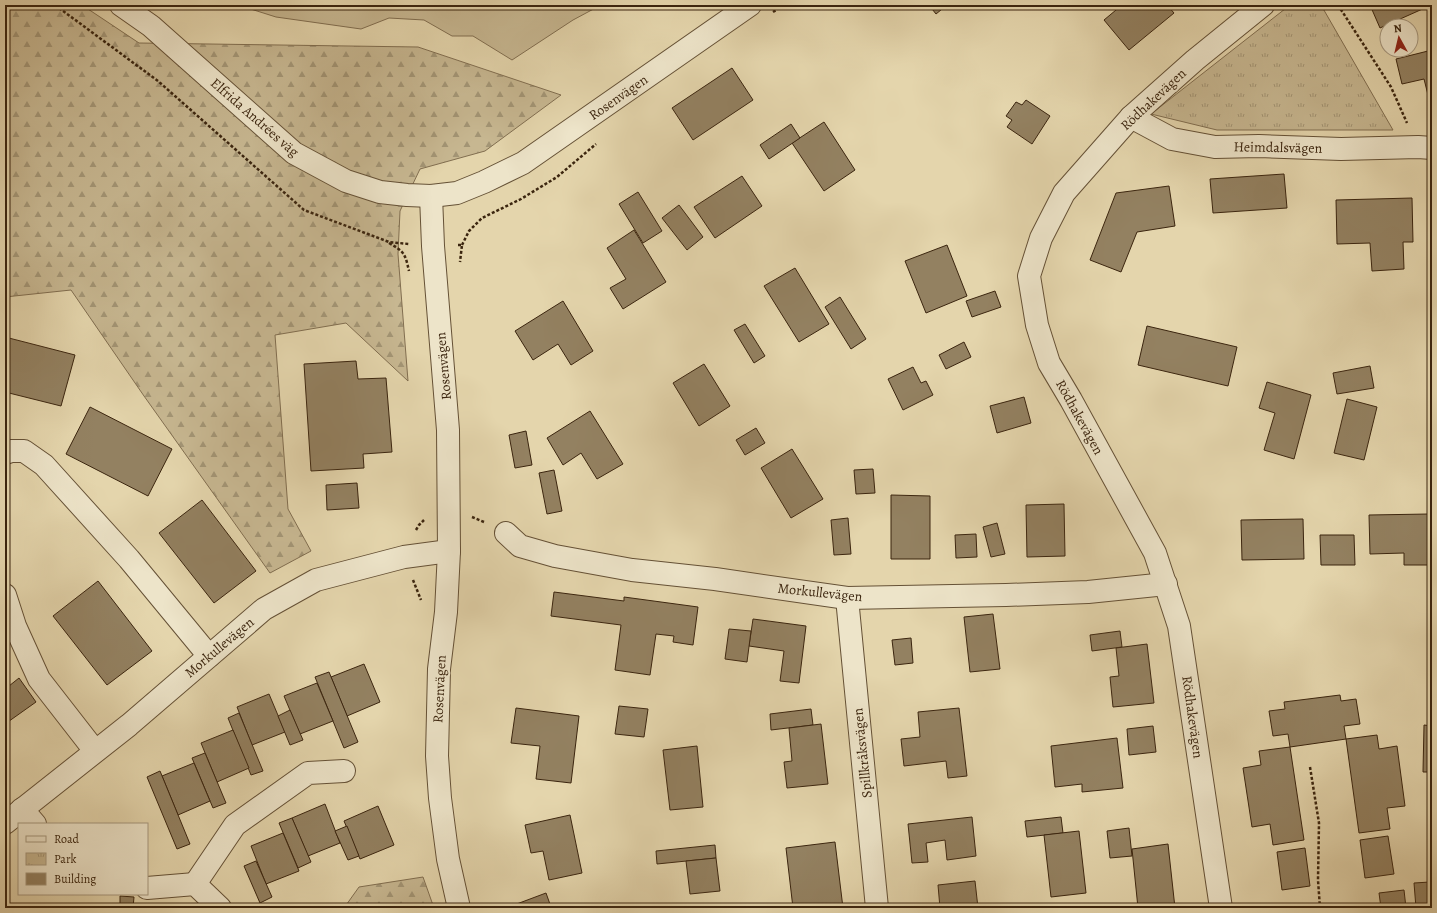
<svg xmlns="http://www.w3.org/2000/svg" width="1437" height="913" font-family="Alegreya,serif">
  <style>
    .green { fill: #c7b791; stroke: #816e50 }
    .forest { fill: url(#forest-firs); stroke: #816e50 }
    .park { fill: url(#park-tufts); stroke: #816e50 }
    .building { fill: #938161; stroke: #3b250f }
    .lines { fill: none; stroke-linecap: round; stroke-linejoin: round }
    .minor-casing { stroke: #655136; stroke-width: 24 }
    .path { stroke: #3b250f; stroke-width: 2.5; stroke-dasharray: 3 2; stroke-linecap: butt }
    .minor { stroke: #ede4c9; stroke-width: 22 }
    .labels { text-anchor: middle; stroke-width: 4; stroke-linejoin: round; paint-order: stroke }
    .street-label { font-size: 14px; fill: #3b250f; stroke: #ede4c9 }
  </style>
  <defs>
    <pattern id="forest-firs" width="22" height="20" patternUnits="userSpaceOnUse"><rect width="22" height="20" fill="#c7b791"/><path d="M5 1l3.5 6h-7zM16 11l3.5 6h-7z" fill="#a39575"/></pattern>
    <pattern id="park-tufts" width="24" height="20" patternUnits="userSpaceOnUse"><rect width="24" height="20" fill="#c7b791"/><path d="M3 7l-1-3M5 7V3M7 7l1-3M15 17l-1-3M17 17v-4M19 17l1-3" fill="none" stroke="#a39575"/></pattern>
  </defs>
  <rect width="100%" height="100%" fill="#e4d5ac"/>
  <filter id="stains"><feTurbulence type="fractalNoise" baseFrequency=".005" numOctaves="4"/><feColorMatrix values="0 0 0 0 .2 0 0 0 0 .09 0 0 0 0 .02 0 0 0 .5 -.17"/></filter>
  <radialGradient id="worn" r=".72"><stop offset=".6" stop-color="#630" stop-opacity="0"/><stop offset="1" stop-color="#630" stop-opacity=".3"/></radialGradient>
  <polygon class="green" points="238,5 601,5 573,20 512,60 473,36 452,36 424,20 389,18 361,29 276,17"/>
  <g class="forest">
    <polygon points="5,5 82,5 139,43 418,47 561,95 485,151 420,169 400,211 398,254 408,381 346,323 275,335 288,509 311,551 270,573 144,396 71,290 5,297"/>
    <polygon points="423,877 434,908 344,908 359,887"/>
  </g>
  <polygon class="park" points="1290,5 1321,5 1393,130 1217,130 1151,114"/>
  <g class="building">
    <polygon points="929,5 947,5 936,14"/>
    <polygon points="1122,5 1167,5 1174,13 1129,50 1104,20"/>
    <polygon points="1370,5 1426,5 1427,7 1380,28"/>
    <polygon points="1432,50 1432,102 1430,103 1424,79 1402,84 1396,59"/>
    <polygon points="732,68 753,100 693,140 672,108"/>
    <polygon points="1026,100 1050,116 1032,144 1007,127 1012,120 1006,116 1016,102 1022,105"/>
    <polygon points="824,122 855,170 824,191 792,143"/>
    <polygon points="791,124 800,138 769,159 760,145"/>
    <polygon points="1284,174 1287,208 1213,213 1210,179"/>
    <polygon points="742,176 762,206 715,238 694,207"/>
    <polygon points="1169,186 1175,226 1137,232 1121,272 1090,260 1116,193"/>
    <polygon points="638,192 662,231 643,243 619,204"/>
    <polygon points="1412,198 1413,242 1403,242 1404,269 1372,271 1370,243 1337,244 1336,200"/>
    <polygon points="679,205 703,237 687,250 662,218"/>
    <polygon points="634,230 666,282 623,309 610,288 626,279 607,248"/>
    <polygon points="947,245 967,296 926,313 905,261"/>
    <polygon points="795,268 829,324 799,342 764,286"/>
    <polygon points="995,291 1001,307 972,317 966,301"/>
    <polygon points="840,297 866,339 851,349 825,307"/>
    <polygon points="563,301 593,351 571,365 558,344 533,360 515,331"/>
    <polygon points="745,324 765,356 754,363 734,330"/>
    <polygon points="1147,326 1237,347 1228,386 1138,365"/>
    <polygon points="5,337 75,355 61,406 5,392"/>
    <polygon points="964,342 971,357 946,369 939,355"/>
    <polygon points="356,361 358,379 386,378 392,452 363,454 364,468 311,471 304,364"/>
    <polygon points="704,364 730,406 699,426 673,383"/>
    <polygon points="1370,366 1374,388 1337,394 1333,373"/>
    <polygon points="913,367 921,383 926,381 933,395 903,410 888,379"/>
    <polygon points="1267,382 1311,395 1294,459 1264,450 1275,413 1259,408"/>
    <polygon points="1431,384 1432,384 1432,418"/>
    <polygon points="1024,397 1031,423 997,433 990,406"/>
    <polygon points="1347,399 1377,407 1364,460 1334,453"/>
    <polygon points="90,407 172,449 148,496 66,454"/>
    <polygon points="590,411 623,464 597,479 581,453 563,465 547,438"/>
    <polygon points="756,428 765,443 745,455 736,440"/>
    <polygon points="526,431 532,465 515,468 509,435"/>
    <polygon points="792,449 823,499 791,518 761,468"/>
    <polygon points="873,469 875,493 856,494 854,470"/>
    <polygon points="554,470 562,511 547,514 539,473"/>
    <polygon points="357,483 359,508 327,510 326,485"/>
    <polygon points="891,495 930,496 930,559 891,559"/>
    <polygon points="202,500 256,571 214,603 159,533"/>
    <polygon points="1064,504 1065,556 1027,557 1026,505"/>
    <polygon points="1429,514 1430,565 1404,565 1404,553 1370,554 1369,515"/>
    <polygon points="848,518 851,554 834,555 831,520"/>
    <polygon points="1303,519 1304,559 1242,560 1241,520"/>
    <polygon points="997,523 1005,554 991,557 983,527"/>
    <polygon points="976,534 977,557 956,558 955,535"/>
    <polygon points="1320,535 1354,535 1355,565 1321,565"/>
    <polygon points="98,581 152,651 107,685 53,616"/>
    <polygon points="554,592 624,601 624,597 698,607 693,645 673,642 674,636 656,634 650,675 615,670 621,625 551,616"/>
    <polygon points="993,614 1000,669 970,672 964,617"/>
    <polygon points="753,619 806,626 799,683 780,681 784,651 749,646"/>
    <polygon points="729,629 751,631 747,662 725,659"/>
    <polygon points="1120,631 1122,647 1092,651 1090,635"/>
    <polygon points="911,638 913,663 895,665 892,640"/>
    <polygon points="1147,644 1154,703 1113,707 1110,677 1119,676 1116,648"/>
    <polygon points="364,664 380,702 347,716 331,677"/>
    <polygon points="329,672 358,742 344,748 315,677"/>
    <polygon points="19,678 36,702 5,724 5,680 9,686"/>
    <polygon points="317,683 333,721 300,734 284,696"/>
    <polygon points="269,694 285,732 252,745 237,707"/>
    <polygon points="1340,695 1341,701 1356,699 1360,724 1344,726 1346,739 1290,747 1288,734 1273,736 1269,711 1285,709 1284,702"/>
    <polygon points="619,706 648,709 644,737 615,734"/>
    <polygon points="516,708 579,716 571,783 536,779 540,746 511,743"/>
    <polygon points="959,708 967,776 948,778 946,761 904,766 901,739 920,737 918,712"/>
    <polygon points="811,709 813,725 771,730 770,714"/>
    <polygon points="290,710 303,740 290,745 278,716"/>
    <polygon points="239,713 263,771 251,775 228,718"/>
    <polygon points="821,724 828,784 787,788 784,762 792,761 789,728"/>
    <polygon points="1424,725 1432,726 1432,772 1423,772"/>
    <polygon points="1153,726 1156,752 1129,755 1127,729"/>
    <polygon points="233,730 249,768 217,782 201,743"/>
    <polygon points="1377,735 1379,749 1397,746 1405,806 1387,808 1390,829 1359,833 1346,739"/>
    <polygon points="1117,738 1123,788 1082,792 1082,784 1055,787 1051,746"/>
    <polygon points="697,746 703,807 670,810 663,750"/>
    <polygon points="1290,747 1304,840 1273,845 1270,824 1252,827 1243,768 1261,765 1259,751"/>
    <polygon points="205,753 226,803 213,808 192,758"/>
    <polygon points="194,763 210,801 178,815 162,776"/>
    <polygon points="160,771 190,844 177,849 147,777"/>
    <polygon points="325,804 340,843 308,856 292,818"/>
    <polygon points="378,806 394,845 360,859 344,821"/>
    <polygon points="570,815 582,873 549,880 543,851 531,853 525,825"/>
    <polygon points="972,817 976,856 947,860 945,840 926,843 928,862 912,863 908,824"/>
    <polygon points="1061,817 1063,833 1027,837 1025,821"/>
    <polygon points="292,818 311,862 298,868 279,823"/>
    <polygon points="347,826 359,856 348,860 335,831"/>
    <polygon points="1129,828 1132,856 1110,858 1107,831"/>
    <polygon points="1079,831 1086,893 1051,897 1044,835"/>
    <rect x="1431" y="831" width="1" height="40"/>
    <polygon points="283,833 299,871 266,884 251,846"/>
    <polygon points="1388,836 1394,874 1365,878 1360,840"/>
    <polygon points="835,842 843,908 793,908 786,848"/>
    <polygon points="1168,844 1175,908 1138,908 1132,849"/>
    <polygon points="715,845 716,858 657,864 656,851"/>
    <polygon points="1305,848 1310,886 1282,890 1277,852"/>
    <polygon points="716,858 720,891 690,894 686,861"/>
    <polygon points="256,861 272,897 260,903 244,866"/>
    <polygon points="975,881 978,908 940,908 938,885"/>
    <polygon points="1430,882 1431,907 1416,908 1414,883"/>
    <polygon points="1404,890 1406,908 1381,908 1379,893"/>
    <polygon points="546,893 551,907 515,908 514,905"/>
    <polygon points="120,896 134,897 133,908 120,908"/>
    <polygon points="84,905 120,906 120,908 84,908"/>
  </g>
  <g class="lines">
    <defs>
      <g id="minor">
        <polyline points="121,5 151,26 294,153 346,181 380,192 407,195 431,196 457,193 484,182 523,163 750,5"/>
        <polyline points="1131,117 1172,139 1215,147 1259,146 1341,149 1418,147 1432,148"/>
        <polyline points="431,196 433,246 448,430 449,551 446,612 439,669 437,756 440,798 448,859 459,908"/>
        <polyline points="5,453 11,451 24,451 44,465 129,559 209,656"/>
        <polyline points="506,533 520,546 555,556 632,570 715,579 847,598 1006,595 1088,592 1166,584"/>
        <polyline points="5,595 15,626 39,679 95,751"/>
        <polyline points="847,598 877,908"/>
        <polyline points="22,809 35,824"/>
        <polyline points="5,823 129,725 264,609 316,580 404,557 449,551"/>
        <polyline points="195,884 235,825 308,773 344,771"/>
        <polyline points="147,888 195,884 220,908"/>
        <polyline points="1221,908 1179,626 1155,553 1071,400 1049,363 1037,325 1029,276 1041,238 1064,193 1131,117 1195,60 1263,5"/>
      </g>
    </defs>
    <use href="#minor" class="minor-casing"/>
    <g class="path">
      <polyline points="55,5 158,81 304,210 389,242 409,244"/>
      <polyline points="1338,5 1391,87 1407,123"/>
      <polyline points="773,12 784,5"/>
      <path d="M389,243C405,252 405,254 409,271"/>
      <polyline points="458,245 462,245 460,262"/>
      <polyline points="462,245 469,231 482,218 521,199 557,177 596,144"/>
      <polyline points="472,517 484,522"/>
      <polyline points="416,530 419,525 424,520"/>
      <polyline points="413,580 421,600"/>
      <polyline points="1310,767 1319,823 1318,880 1320,908"/>
    </g>
    <use href="#minor" class="minor"/>
  </g>
  <g class="labels">
    <g class="street-label">
      <text transform="translate(618 97) rotate(-35)" y="5">Rosenvägen</text>
      <text transform="translate(1153 99) rotate(-43)" y="5">Rödhakevägen</text>
      <text transform="translate(255 117) rotate(41)" y="5">Elfrida Andrées väg</text>
      <text transform="translate(1278 147) rotate(1)" y="5">Heimdalsvägen</text>
      <text transform="translate(443 366) rotate(-95)" y="5">Rosenvägen</text>
      <text transform="translate(1080 417) rotate(61)" y="5">Rödhakevägen</text>
      <text transform="translate(820 592) rotate(6)" y="5">Morkullevägen</text>
      <text transform="translate(219 647) rotate(-40)" y="5">Morkullevägen</text>
      <text transform="translate(439 689) rotate(-87)" y="5">Rosenvägen</text>
      <text transform="translate(1193 717) rotate(82)" y="5">Rödhakevägen</text>
      <text transform="translate(862 753) rotate(-96)" y="5">Spillkråksvägen</text>
    </g>
  </g>
  <rect width="1437" height="913" fill="none" stroke="#e4d5ac" stroke-width="20"/>
  <rect x="6" y="6" width="1425" height="901" fill="none" stroke="#3b250f" stroke-width="2"/>
  <rect x="10" y="10" width="1417" height="893" fill="none" stroke="#3b250f"/>
  <rect x="18" y="823" width="130" height="72" fill="#ede4c9" stroke="#a6987f"/>
  <rect x="26" y="836" width="20" height="6" fill="#ede4c9" stroke="#a6987f"/>
  <text x="54" y="843" font-size="12" fill="#3b250f">Road</text>
  <rect x="26" y="853" width="20" height="12" fill="url(#park-tufts)" stroke="#a6987f"/>
  <text x="54" y="863" font-size="12" fill="#3b250f">Park</text>
  <rect x="26" y="873" width="20" height="12" fill="#938161" stroke="#a6987f"/>
  <text x="54" y="883" font-size="12" fill="#3b250f">Building</text>
  <g transform="translate(1399 38) rotate(352)"><circle r="19" fill="#ede4c9" stroke="#a6987f"/>
  <path d="M0-3L7 15L0 10L-7 15Z" fill="#8f2418"/>
  <text y="-6" font-size="11" font-weight="bold" text-anchor="middle" fill="#3b250f">N</text>
  </g>
  <rect width="100%" height="100%" filter="url(#stains)"/>
  <rect width="100%" height="100%" fill="url(#worn)"/>
</svg>
